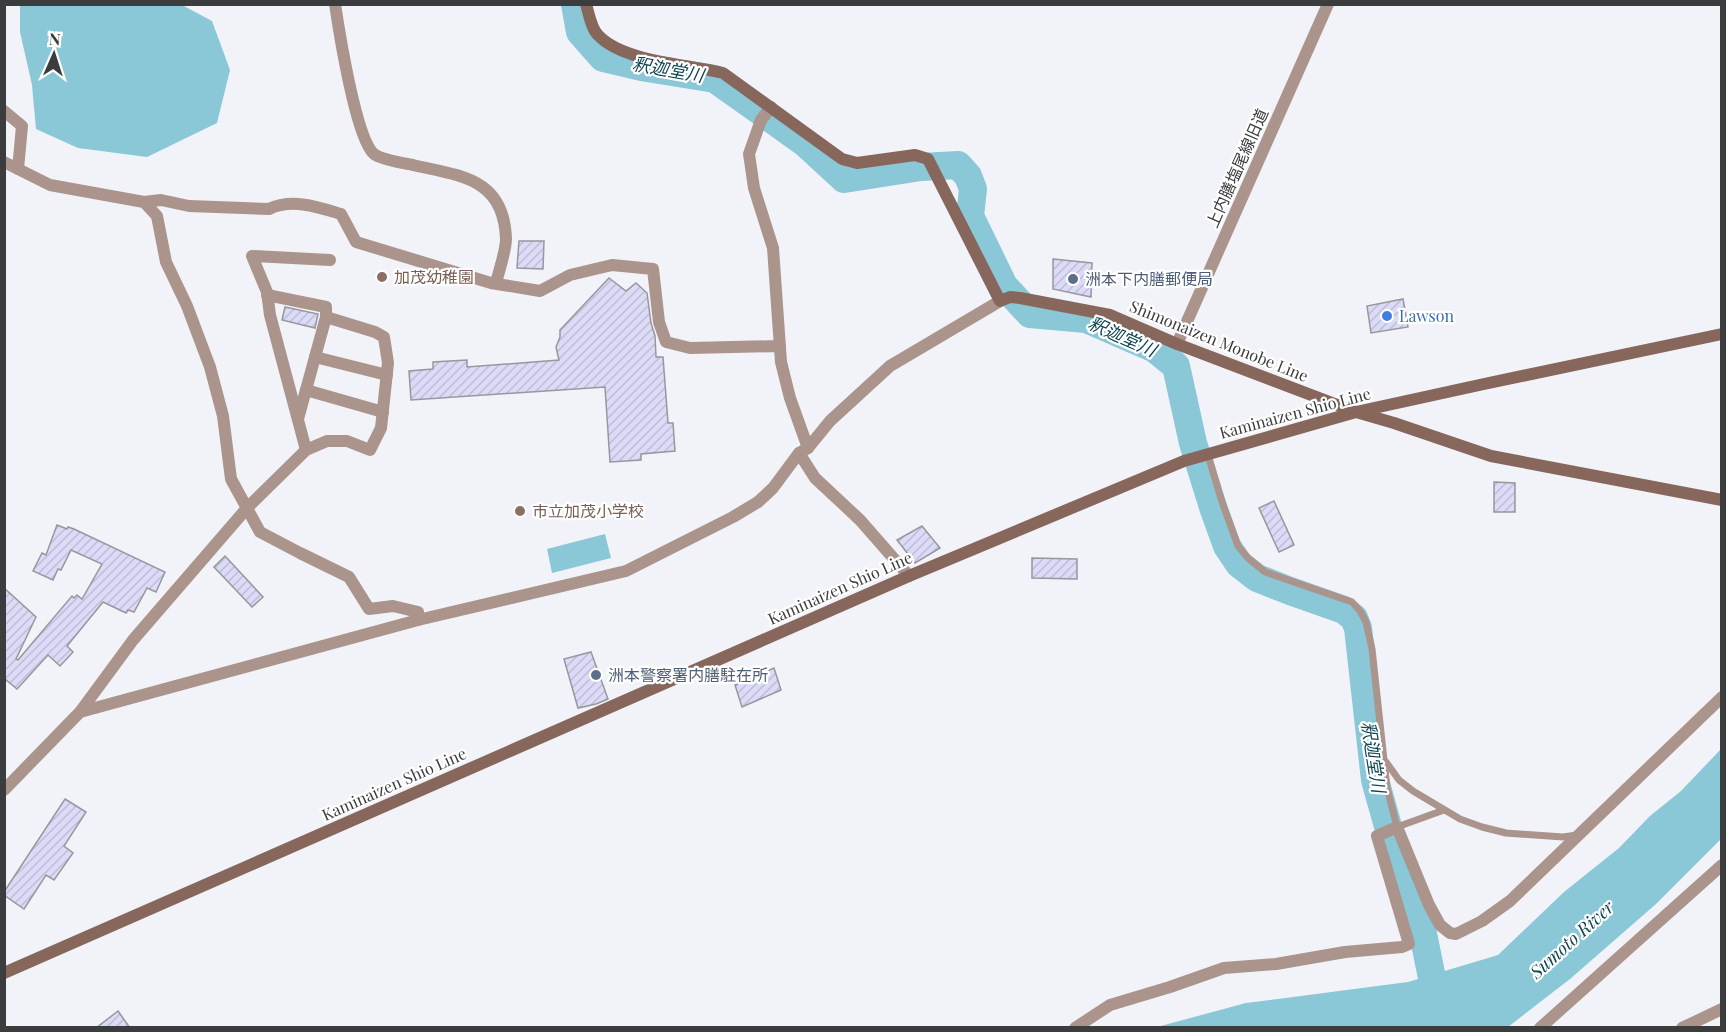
<svg xmlns="http://www.w3.org/2000/svg" width="1726" height="1032" font-family="'Playfair Display','Noto Sans JP',serif">
  <style>
    .water { fill: #8ac7d7 }
    .lines { fill: none; stroke-linecap: round; stroke-linejoin: round }
    .river { stroke: #8ac7d7; stroke-width: 28 }
    .building { fill: url(#building-hatch); stroke: #97979d; stroke-width: 1.5 }
    .lane { stroke: #ab948c; stroke-width: 7 }
    .street { stroke: #ab948c; stroke-width: 12 }
    .secondary { stroke: #87675c; stroke-width: 12 }
    .education-dot { fill: #8d6e63; stroke: #fff; stroke-width: 2 }
    .service-dot { fill: #5c6f8a; stroke: #fff; stroke-width: 2 }
    .shop-dot { fill: #3f7fe0; stroke: #fff; stroke-width: 2 }
    .labels { text-anchor: middle; stroke-width: 4.5; stroke-linejoin: round; paint-order: stroke }
    .street-label { font-size: 16px; fill: #3b3c3e; stroke: #fff }
    .education-label { font-size: 16px; fill: #785e54; stroke: #fff; text-anchor: start }
    .service-label { font-size: 16px; fill: #4e5e75; stroke: #fff; text-anchor: start }
    .shop-label { font-size: 16px; fill: #366cbe; stroke: #fff; text-anchor: start }
    .water-label { font-size: 18px; font-style: italic; fill: #0e4551; stroke: #fff }
  </style>
  <defs>
    <pattern id="building-hatch" width="6" height="6" patternUnits="userSpaceOnUse" patternTransform="scale(1.5)"><rect width="6" height="6" fill="#dbdbf8"/><path d="M-1 1l2-2M0 6l6-6M5 7l2-2" fill="none" stroke="#bdbdd6"/></pattern>
  </defs>
  <rect width="100%" height="100%" fill="#f1f3f9"/>
  <g class="water">
    <polygon points="20,5 182,5 212,21 230,70 217,123 147,157 78,148 36,129 32,85 20,32"/>
    <polygon points="605,534 611,558 552,573 547,549"/>
    <polygon points="1721,749 1721,839 1656,904 1570,979 1508,1027 1157,1027 1246,1003 1408,982 1498,955 1564,892 1619,848 1650,816 1681,791"/>
  </g>
  <g class="lines">
    <g class="river">
      <polyline points="575,4 580,32 603,58 641,67 715,79 805,143 844,179 921,167 958,165 968,176 973,189 970,216 1004,286 1030,314 1086,319 1155,349 1176,366 1193,443 1214,510 1227,546 1239,564 1257,578 1290,591 1344,610 1354,618 1358,628 1375,780 1389,830"/>
      <polyline points="1396,852 1421,924 1439,1012"/>
    </g>
  </g>
  <g class="building">
    <polygon points="519,241 544,241 543,269 517,268"/>
    <polygon points="1053,259 1092,263 1091,297 1053,289"/>
    <polygon points="609,278 626,291 636,283 647,293 651,323 655,336 656,357 663,357 668,423 673,423 675,451 641,454 641,460 610,462 605,387 411,400 409,371 433,369 433,362 467,360 467,367 559,360 556,347 560,337 560,330"/>
    <polygon points="1403,299 1408,327 1371,333 1367,306"/>
    <polygon points="285,307 318,314 315,328 282,320"/>
    <polygon points="1494,482 1515,483 1515,512 1494,512"/>
    <polygon points="1274,501 1294,545 1279,552 1259,508"/>
    <polygon points="57,525 67,529 68,527 74,529 165,572 156,592 147,588 134,612 128,610 126,613 103,602 67,646 73,652 60,666 48,655 17,689 6,680 4,684 4,588 36,617 16,659 18,660 72,596 74,598 77,595 82,599 102,564 71,550 61,570 58,569 53,580 33,571 42,553 46,555"/>
    <polygon points="922,526 940,548 915,563 897,540"/>
    <polygon points="225,556 263,597 252,607 214,567"/>
    <polygon points="1032,558 1077,559 1077,579 1032,578"/>
    <polygon points="591,652 608,699 596,704 578,708 564,659"/>
    <polygon points="774,668 781,690 742,707 735,685"/>
    <polygon points="65,799 86,812 64,846 73,853 54,880 46,875 24,909 4,895 4,892"/>
    <polygon points="118,1011 130,1028 96,1028"/>
  </g>
  <g class="lines">
    <g class="lane">
      <polyline points="1208,455 1221,499 1238,546 1248,558 1265,572 1352,602 1360,611 1366,622 1372,649 1387,788 1397,827 1444,810"/>
      <polyline points="1386,762 1399,780 1413,791 1460,819 1482,827 1506,833 1563,837 1577,835"/>
    </g>
    <g class="street">
      <path d="M335,4C339,31 356,139 374,154C382,160 403,163 413,165C461,176 504,178 506,239C506,250 499,271 496,283"/>
      <polyline points="771,107 761,120 749,154 754,188 773,248 781,362 790,398 808,448"/>
      <polyline points="4,111 22,126 18,169"/>
      <polyline points="4,162 50,185 144,202 157,216 166,262 187,306 210,367 223,416 231,479 260,532 300,553 349,577 369,609 393,606 418,612 418,620"/>
      <path d="M144,202L161,200L189,206L269,209C292,198 318,207 341,214L356,242L491,283L540,291L570,275L612,265L653,269L659,322L666,342L690,348L780,346"/>
      <polyline points="267,295 326,307 326,317 298,419"/>
      <polyline points="1177,344 1328,4"/>
      <polyline points="315,357 387,375"/>
      <polyline points="306,390 383,412"/>
      <polyline points="306,450 270,315 267,292 252,256 330,260"/>
      <polyline points="799,453 815,478 860,520 909,576"/>
      <polyline points="80,712 418,620 626,571 733,517 758,502 773,488 799,453 808,448 830,421 890,366 1000,301"/>
      <polyline points="4,790 80,712 133,640 247,508 306,450 327,441 347,441 370,450 381,428 388,363 384,337 375,332 326,317"/>
      <polyline points="1075,1028 1110,1005 1170,987 1224,968 1276,964 1345,952 1402,947 1409,944 1377,836 1397,827 1429,905 1440,925 1450,933 1456,934 1482,921 1510,901 1722,697"/>
      <polyline points="1540,1028 1722,865"/>
      <polyline points="1682,1028 1722,1009"/>
    </g>
    <g class="secondary">
      <path d="M586,4C589,14 591,28 598,35C623,62 687,64 723,73L842,159L857,163L915,155L928,159L1000,301L1010,297L1020,298L1110,315L1177,344L1356,412L1394,423L1491,456L1722,500"/>
      <polyline points="4,973 909,576 1184,461 1356,412 1484,384 1722,334"/>
    </g>
  </g>
  <g class="education-dot">
    <circle cx="382" cy="277" r="6"/>
    <circle cx="520" cy="511" r="6"/>
  </g>
  <g class="service-dot">
    <circle cx="1073" cy="279" r="6"/>
    <circle cx="596" cy="675" r="6"/>
  </g>
  <circle class="shop-dot" cx="1387" cy="316" r="6"/>
  <g class="labels">
    <g class="street-label">
      <text transform="translate(1237 168) rotate(-66)" y="6">上内膳塩尾線旧道</text>
      <text transform="translate(1219 341) rotate(22)" y="6">Shimonaizen Monobe Line</text>
      <text transform="translate(1295 413) rotate(-15)" y="6">Kaminaizen Shio Line</text>
      <text transform="translate(840 588) rotate(-24)" y="6">Kaminaizen Shio Line</text>
      <text transform="translate(394 784) rotate(-24)" y="6">Kaminaizen Shio Line</text>
    </g>
    <g class="education-label">
      <text x="394" y="283">加茂幼稚園</text>
      <text x="532" y="517">市立加茂小学校</text>
    </g>
    <g class="service-label">
      <text x="1085" y="285">洲本下内膳郵便局</text>
      <text x="608" y="681">洲本警察署内膳駐在所</text>
    </g>
    <g class="shop-label">
      <text x="1399" y="322">Lawson</text>
    </g>
    <g class="water-label">
      <text transform="translate(668 70) rotate(10)" y="6">釈迦堂川</text>
      <text transform="translate(1122 337) rotate(24)" y="6">釈迦堂川</text>
      <text transform="translate(1373 757) rotate(81)" y="6">釈迦堂川</text>
      <text transform="translate(1572 940) rotate(-42)" y="6">Sumoto River</text>
    </g>
  </g>
  <rect width="1726" height="1032" fill="none" stroke="#3b3c3e" stroke-width="12"/>
  <g transform="translate(54 54) rotate(3)" stroke="#ffffff" stroke-width="4.5" paint-order="stroke">
  <path d="M0-4.5L10 22L0 15L-10 22Z" fill="#3b3c3e"/>
  <text y="-9" font-size="16" font-weight="bold" text-anchor="middle" fill="#3b3c3e">N</text>
  </g>
</svg>
